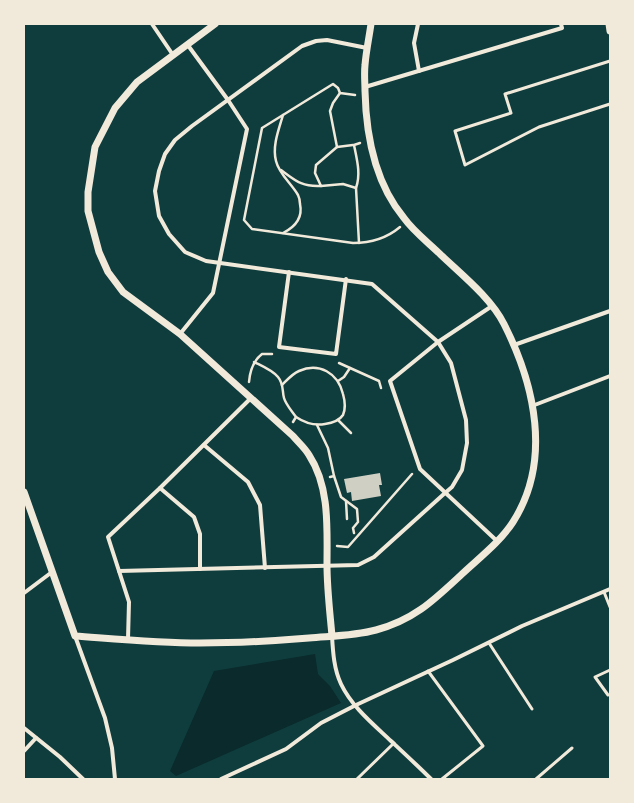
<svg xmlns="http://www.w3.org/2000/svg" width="634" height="803" font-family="Commissioner,sans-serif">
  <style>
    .water { fill: #0a2a2b }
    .building { fill: #cfcfc3 }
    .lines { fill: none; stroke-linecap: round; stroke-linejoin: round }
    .path { stroke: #f1e9da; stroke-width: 2.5 }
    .service { stroke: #f1e9da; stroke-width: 3 }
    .minor { stroke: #f1e9da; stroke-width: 4 }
    .tertiary { stroke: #f1e9da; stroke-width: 7 }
  </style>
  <rect width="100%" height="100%" fill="#0f3d3e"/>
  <polygon class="water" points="315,654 318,674 330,686 341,703 176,776 170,771 214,671"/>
  <polygon class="building" points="380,473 382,485 379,485 381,496 352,501 351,492 347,493 344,479"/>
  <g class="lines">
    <g class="path">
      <polyline points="340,93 333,103 330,111 337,147 353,145"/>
      <path d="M355,95L340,93L338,88L333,84L262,128L244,220L252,229L353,243C370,243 387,238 400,227"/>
      <polyline points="337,147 316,165 315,173 321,186 343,184 356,188"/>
      <path d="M281,170C296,181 302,187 321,186"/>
      <path d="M283,233C295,227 303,218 300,204C300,201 299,197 298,195C291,183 279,174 276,161C272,146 279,129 283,115"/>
      <path d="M359,243L356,188C361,174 357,160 354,145L360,143"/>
      <path d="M254,362C262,366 272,370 278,377C284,384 282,391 284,398C286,405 292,411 296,417L293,422"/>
      <polyline points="339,363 379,381 381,388"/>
      <polyline points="338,381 344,377 350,368"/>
      <path d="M249,382C250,370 253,361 262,354H272"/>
      <path d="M282,385C287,380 292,374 299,371C319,362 338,373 343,394C345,401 346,408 343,415C339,421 332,423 325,424C314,426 305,423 296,417"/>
      <polyline points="338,420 351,433"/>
      <polyline points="317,425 328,448 334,476 330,477"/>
      <polyline points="334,476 341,497 357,509 358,522 353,528 354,533"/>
      <polyline points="346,501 347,519"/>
      <polyline points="337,546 348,547 412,474"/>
    </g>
    <g class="service">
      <polyline points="610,61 505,94 511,113 455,131 465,165 539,127 610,104"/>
      <polyline points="604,592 610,607"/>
      <polyline points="489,643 532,709"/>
      <polyline points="428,671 483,746 442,779"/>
      <polyline points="608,695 595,677 610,670"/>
      <polyline points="357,779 394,743"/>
      <polyline points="536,779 572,748"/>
    </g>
    <g class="minor">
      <polyline points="152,24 173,55"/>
      <polyline points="418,24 414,43 419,71"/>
      <polyline points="365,87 562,28 561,24"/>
      <polyline points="289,272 279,347 336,354 346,279"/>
      <polyline points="492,306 438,342 390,381 420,469 497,541"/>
      <polyline points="180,334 213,293 247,129 228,100 187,44"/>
      <polyline points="514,345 610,311"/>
      <polyline points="532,406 610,376"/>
      <polyline points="204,445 248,482 260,505 265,568"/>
      <polyline points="160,488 194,517 200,534 200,569"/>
      <polyline points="119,571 358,565 374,557 445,493 452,487 462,470 467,443 466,420 451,363 438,342 372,284 206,261 185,252 169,234 159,216 155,191 159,171 165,154 175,140 192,126 302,46 316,41 327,40 367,48"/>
      <polyline points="24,593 52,572"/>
      <polyline points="75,636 105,718 112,748 115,779"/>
      <path d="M332,636C333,653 334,669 341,684C352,707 373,724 391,741C405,754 418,766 431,779"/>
      <polyline points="128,639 129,602 108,537 160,488 251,398"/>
      <polyline points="24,728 60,757 83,779"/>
      <polyline points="24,751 36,738"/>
      <polyline points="221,779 286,749 321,723 356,705 453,660 522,626 610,589"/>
    </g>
    <g class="tertiary">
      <path d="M215,24L137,82L115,108L95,147L88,192V211L99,252L108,272L123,292L180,334L293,436C298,442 305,448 309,455C330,487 327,529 327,565C327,589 330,613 332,636"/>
      <polyline points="609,24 610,31"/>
      <path d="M24,492L75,636C116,639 158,643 200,643C236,643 273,641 309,638C331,636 354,636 376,630C414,620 434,600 462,574C479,558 500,542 513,522C552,461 535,385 504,324C491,298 462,275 441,255C429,243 414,232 404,218C375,183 366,136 365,91C365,83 364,74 365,65C366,52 369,38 371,24"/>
    </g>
  </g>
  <rect width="634" height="803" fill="none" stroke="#f1e9da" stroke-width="50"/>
</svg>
